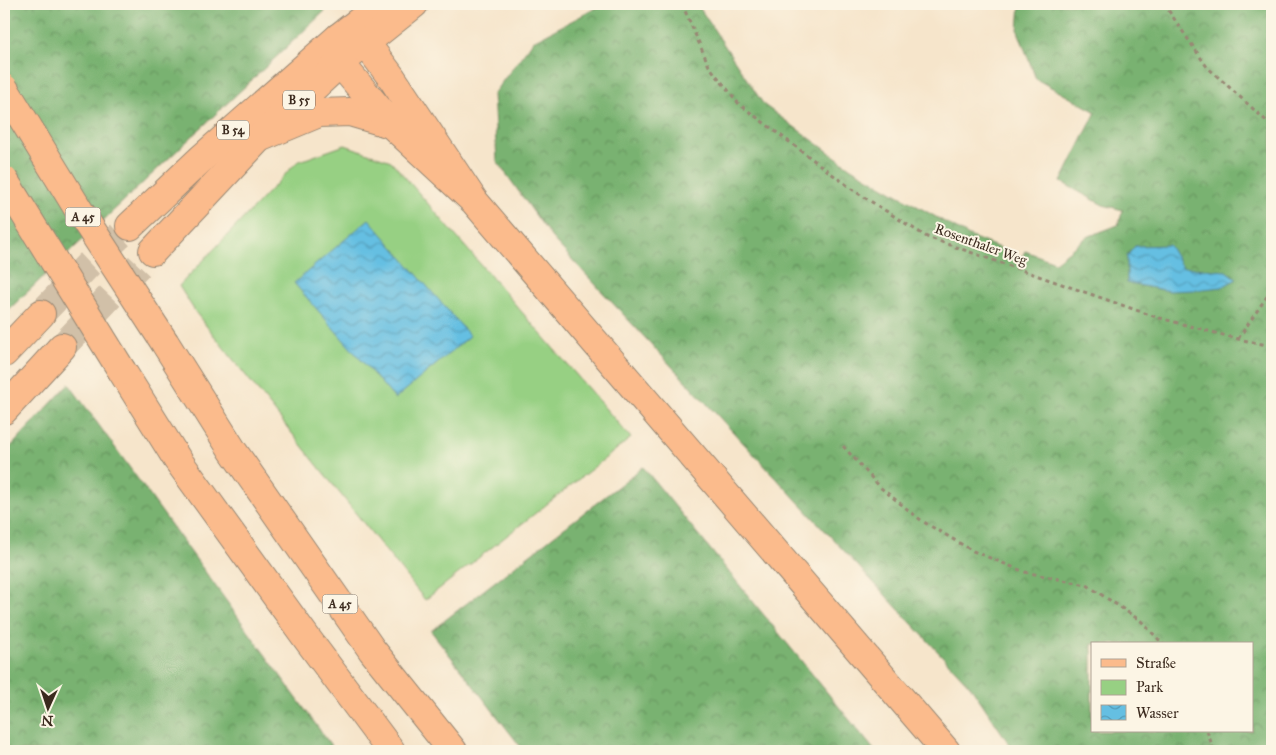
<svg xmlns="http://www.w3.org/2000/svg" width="1276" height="755" font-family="'IM FELL Great Primer',serif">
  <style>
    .green { fill: #97d083; stroke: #697d50 }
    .forest { fill: url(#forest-crowns); stroke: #5a6e48; fill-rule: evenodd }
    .water { fill: url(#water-waves); stroke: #507480 }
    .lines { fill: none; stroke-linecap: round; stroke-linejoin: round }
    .primary-tunnel { stroke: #d1c0a8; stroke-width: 28; stroke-dasharray: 28 14; stroke-linecap: butt }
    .primary-casing { stroke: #988874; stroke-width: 30 }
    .highway-casing { stroke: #988874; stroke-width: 30 }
    .path { stroke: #988874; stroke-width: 3; stroke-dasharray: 4 4; stroke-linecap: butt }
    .primary { stroke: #fbbb8c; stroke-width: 28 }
    .highway { stroke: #fbbb8c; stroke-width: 28 }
    .highway-bridge-casing { stroke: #988874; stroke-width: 30; stroke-linecap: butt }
    .highway-bridge { stroke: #fbbb8c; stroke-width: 28 }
    .labels { text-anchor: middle; stroke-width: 4; stroke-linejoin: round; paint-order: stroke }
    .shield { fill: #fcf5e5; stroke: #75675a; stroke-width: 1 }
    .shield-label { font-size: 12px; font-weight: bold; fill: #3b2a1e }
    .street-label { font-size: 14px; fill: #3b2a1e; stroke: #fcf5e5 }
  </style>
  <defs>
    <pattern id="forest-crowns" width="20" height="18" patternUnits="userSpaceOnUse" patternTransform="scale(1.25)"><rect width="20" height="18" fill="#79b271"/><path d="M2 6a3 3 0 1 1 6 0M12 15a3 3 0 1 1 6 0" fill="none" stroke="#64915c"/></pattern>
    <pattern id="water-waves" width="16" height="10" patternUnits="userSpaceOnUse" patternTransform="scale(1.25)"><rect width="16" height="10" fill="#65bfe2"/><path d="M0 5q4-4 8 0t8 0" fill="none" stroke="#549bb7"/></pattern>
  </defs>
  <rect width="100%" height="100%" fill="#fcf5e5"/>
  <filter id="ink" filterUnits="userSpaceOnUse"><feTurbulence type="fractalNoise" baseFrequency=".02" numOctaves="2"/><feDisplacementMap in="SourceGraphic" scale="10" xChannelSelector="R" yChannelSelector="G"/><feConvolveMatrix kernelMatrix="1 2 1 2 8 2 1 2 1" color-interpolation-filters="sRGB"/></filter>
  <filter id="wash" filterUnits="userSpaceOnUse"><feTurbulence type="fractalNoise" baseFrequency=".0096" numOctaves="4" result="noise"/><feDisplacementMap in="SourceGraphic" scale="20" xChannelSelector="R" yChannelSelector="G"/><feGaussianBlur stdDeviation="1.12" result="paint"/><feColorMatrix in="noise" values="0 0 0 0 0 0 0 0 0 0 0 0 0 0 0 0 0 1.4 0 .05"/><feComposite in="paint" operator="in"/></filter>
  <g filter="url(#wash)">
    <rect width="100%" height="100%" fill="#f6e5cb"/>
    <polygon class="green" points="345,145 391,161 631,438 425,600 196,313 179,286 297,162"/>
    <g class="forest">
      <polygon points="4,4 335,4 326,10 4,314"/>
      <path d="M604,4H697L764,105L851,168L969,236L1022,257L1025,251L1055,262L1087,237L1118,225L1123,210L1103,205L1061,182L1096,112L1036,79L1018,31L1020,4H1272V751H1014L971,687L552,238L497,161L493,94L533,41ZM1092,644H1252V731H1092Z"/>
      <polygon points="69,384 335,751 4,751 4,454"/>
      <polygon points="643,467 875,751 524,751 431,631"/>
    </g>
    <g class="water">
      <polygon points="369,219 470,336 395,399 294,283"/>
      <polygon points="1169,245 1182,267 1226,271 1237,279 1222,287 1195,290 1169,291 1127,283 1127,256 1135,246"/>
    </g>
  </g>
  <g filter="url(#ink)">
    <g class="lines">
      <g class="primary-tunnel">
        <polyline points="41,314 88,265 130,226"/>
        <polyline points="62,347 153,251"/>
      </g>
      <defs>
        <g id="primary">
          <polyline points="130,226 202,158 339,37 382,4"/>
          <polyline points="153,251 259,138 340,63 414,4"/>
          <polyline points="4,353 41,314"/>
          <polyline points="4,410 62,347"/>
        </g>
        <g id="highway">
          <polyline points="259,138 319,113 350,112 391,124"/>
          <polyline points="474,201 392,78 365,42 339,37 340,63 391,124 474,201 946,751"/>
          <polyline points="165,343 233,451 372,650 453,751"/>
          <polyline points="122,371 177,459 308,640 391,751"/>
        </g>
      </defs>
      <use href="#primary" class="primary-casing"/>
      <use href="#highway" class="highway-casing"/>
      <g class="path">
        <polyline points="682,4 709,66 739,104 856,192 927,237 1156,317 1238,339 1272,346"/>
        <polyline points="1164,4 1207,67 1272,126"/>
        <polyline points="4,10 13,4"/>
        <polyline points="1238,339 1272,289"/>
        <polyline points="843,446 881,488 922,521 973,551 1025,572 1087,585 1141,621 1163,644"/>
        <polyline points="1207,731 1214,751"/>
      </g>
      <use href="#primary" class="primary"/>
      <use href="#highway" class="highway"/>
      <defs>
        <g id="highway-bridge">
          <polyline points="4,88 80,212 165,343"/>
          <polyline points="4,180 122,371"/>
        </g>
      </defs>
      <use href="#highway-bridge" class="highway-bridge-casing"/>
      <use href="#highway-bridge" class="highway-bridge"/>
    </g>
  </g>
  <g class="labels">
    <g class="shield">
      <rect x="283" y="90.5" width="32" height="19" rx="4"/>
      <rect x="217" y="120.5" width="32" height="19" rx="4"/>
      <rect x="65.5" y="207.5" width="35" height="19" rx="4"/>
      <rect x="322.5" y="594.5" width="35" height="19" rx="4"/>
    </g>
    <g class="shield-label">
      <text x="299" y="104">B 55</text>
      <text x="233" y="134">B 54</text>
      <text x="83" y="221">A 45</text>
      <text x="340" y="608">A 45</text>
    </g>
    <g class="street-label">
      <text transform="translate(981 244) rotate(20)" y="5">Rosenthaler Weg</text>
    </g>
  </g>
  <rect width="1276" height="755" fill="none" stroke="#fcf5e5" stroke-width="20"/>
  <rect x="1091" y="642" width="162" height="90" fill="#fcf5e5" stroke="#afa495"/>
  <rect x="1101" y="659" width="25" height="8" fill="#fbbb8c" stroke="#afa495"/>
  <text x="1136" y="668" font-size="15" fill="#3b2a1e">Straße</text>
  <rect x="1101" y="680" width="25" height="15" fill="#97d083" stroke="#afa495"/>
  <text x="1136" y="692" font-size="15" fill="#3b2a1e">Park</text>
  <rect x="1101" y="705" width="25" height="15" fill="url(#water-waves)" stroke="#afa495"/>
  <text x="1136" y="718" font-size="15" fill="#3b2a1e">Wasser</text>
  <g transform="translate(48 708) rotate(183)" stroke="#fcf5e5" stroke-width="4" paint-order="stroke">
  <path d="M0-4L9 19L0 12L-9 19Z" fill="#3b2a1e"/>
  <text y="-8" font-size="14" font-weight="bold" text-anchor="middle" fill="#3b2a1e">N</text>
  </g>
</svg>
